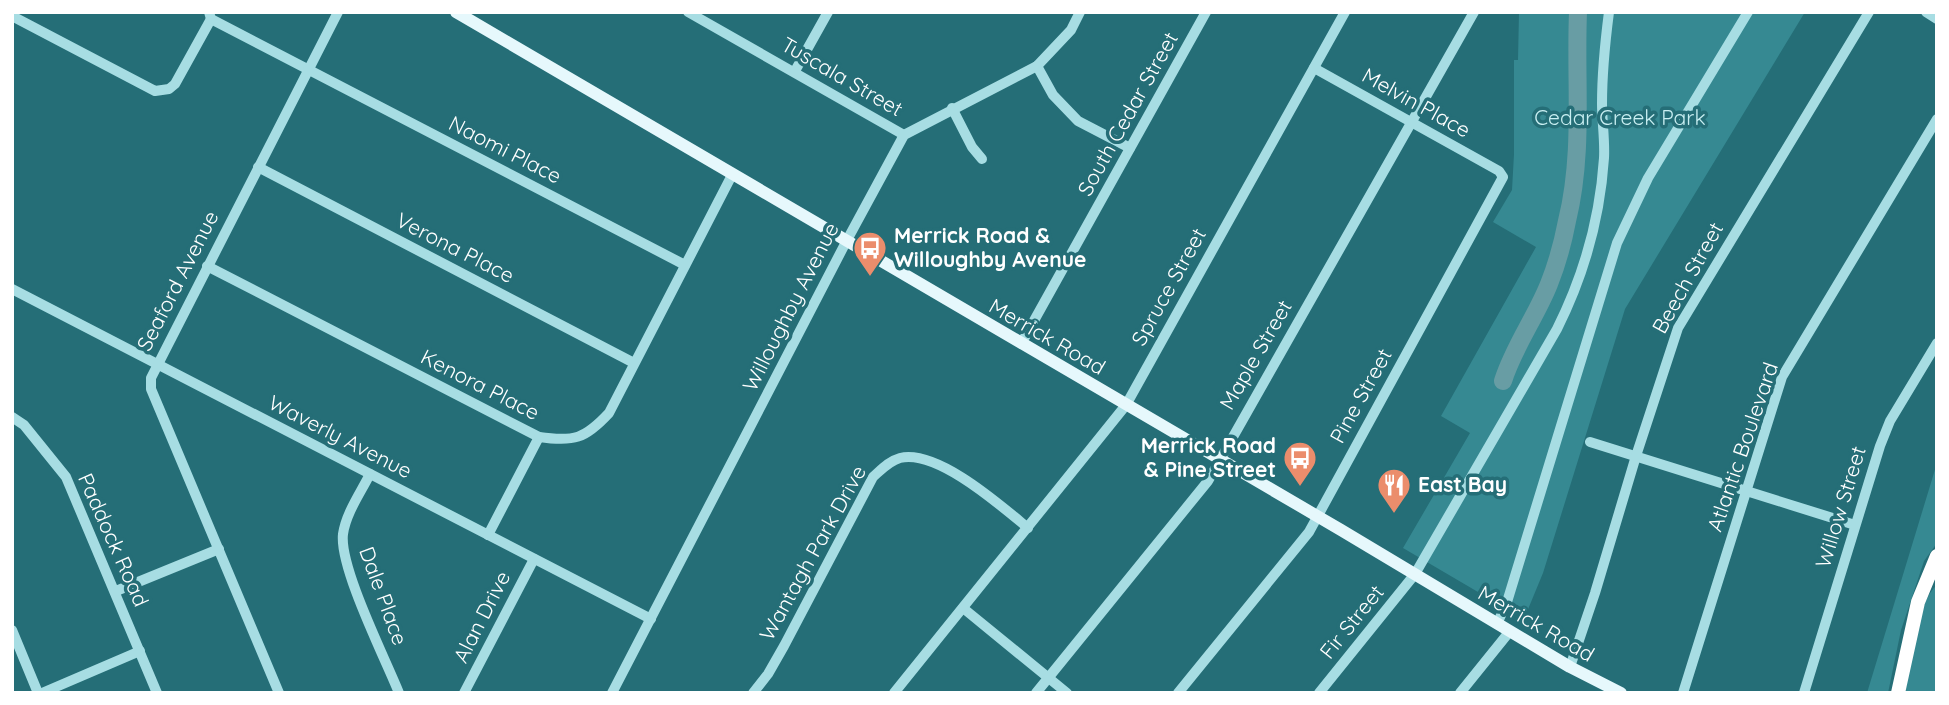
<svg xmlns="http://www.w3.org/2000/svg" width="1949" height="705" font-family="Quicksand,sans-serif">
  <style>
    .green { fill: #368992 }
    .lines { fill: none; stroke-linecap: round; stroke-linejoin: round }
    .river { stroke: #689da4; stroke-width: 18 }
    .minor { stroke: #a7dde3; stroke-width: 10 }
    .major { stroke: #e6f8fc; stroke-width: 12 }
    .highway { stroke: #fff; stroke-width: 14 }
    .labels { text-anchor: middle; stroke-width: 7; stroke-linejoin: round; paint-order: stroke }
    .street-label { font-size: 21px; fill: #fff; stroke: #256e77 }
    .park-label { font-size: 21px; fill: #c9eff2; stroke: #256e77 }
    .poi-label { font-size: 21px; font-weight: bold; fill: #fff; stroke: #256e77; text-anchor: start }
  </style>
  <rect width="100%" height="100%" fill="#256e77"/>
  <g class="green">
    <polygon points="1519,12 1805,12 1625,309 1543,573 1524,619 1403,548 1470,433 1441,416 1536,247 1493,222 1512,190 1514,154 1514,60 1518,60"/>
    <polygon points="1937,463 1937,543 1924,561 1901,630 1888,693 1867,693"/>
    <path d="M1937,585V693H1905C1911,666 1916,602 1937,585Z"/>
  </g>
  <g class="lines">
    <path class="river" d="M1503,381C1514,346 1536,317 1549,284C1557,264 1563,242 1567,221C1584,152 1575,82 1578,12"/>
    <g class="minor">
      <polyline points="209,12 211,19 685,265"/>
      <polyline points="688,12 904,135"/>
      <polyline points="1926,12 1937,19"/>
      <polyline points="12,16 155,91 169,89 175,84 211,19"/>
      <polyline points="1037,66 1053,95 1078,121 1130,148"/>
      <polyline points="795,71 828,12"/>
      <polyline points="952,108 972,147 982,159"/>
      <polyline points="258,167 634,363"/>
      <path d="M207,266L539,437C574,442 585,439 609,413L732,175"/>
      <polyline points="12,289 651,619"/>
      <polyline points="1021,344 1206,12"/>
      <polyline points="12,417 24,425 66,477 157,693"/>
      <polyline points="1590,442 1855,525"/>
      <path d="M370,474C361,492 346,513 343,534C339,567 385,658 399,693"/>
      <polyline points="488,535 539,437"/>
      <polyline points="116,591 219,549"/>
      <polyline points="963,608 1067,693"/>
      <polyline points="1497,624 1507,602 1617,243 1648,178 1748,12"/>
      <polyline points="12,630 38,693"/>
      <polyline points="1570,667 1595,593 1636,456 1678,328 1869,12"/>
      <polyline points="42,693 140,651"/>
      <polyline points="279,693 151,389 151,378 338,12"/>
      <polyline points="464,693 534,559"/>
      <polyline points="612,693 846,242 904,135 1037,66 1071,30 1080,12"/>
      <path d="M753,693L768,674L784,646L873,477C881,470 889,461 900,458C937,449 1000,505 1028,528"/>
      <polyline points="894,693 1126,405 1345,12"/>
      <polyline points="1036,693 1208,481 1474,12"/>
      <polyline points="1178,693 1309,532 1503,177 1499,171 1314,68"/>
      <path d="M1319,693L1415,574L1557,329C1584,275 1600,219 1604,158C1605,140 1602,122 1602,104C1602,74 1605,43 1609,12"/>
      <polyline points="1460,693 1510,631"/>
      <polyline points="1683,693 1782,377 1937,119"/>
      <polyline points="1804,693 1880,446 1890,421 1937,343"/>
    </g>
    <polyline class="major" points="456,12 1341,530 1570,667 1621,693"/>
    <polyline class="highway" points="1898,693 1918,602 1937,556"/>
  </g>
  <defs>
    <symbol id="bus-pin" viewBox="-11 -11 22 30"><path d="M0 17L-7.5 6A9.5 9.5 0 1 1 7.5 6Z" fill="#eb8d6c" stroke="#256e77"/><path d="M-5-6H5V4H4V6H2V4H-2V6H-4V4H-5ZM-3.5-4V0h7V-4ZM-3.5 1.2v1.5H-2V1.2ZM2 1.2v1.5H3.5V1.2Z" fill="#fff"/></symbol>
    <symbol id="restaurant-pin" viewBox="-11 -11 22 30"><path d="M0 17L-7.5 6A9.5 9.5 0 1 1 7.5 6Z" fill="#eb8d6c" stroke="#256e77"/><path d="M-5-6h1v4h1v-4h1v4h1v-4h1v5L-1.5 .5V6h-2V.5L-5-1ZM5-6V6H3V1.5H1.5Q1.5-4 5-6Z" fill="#fff"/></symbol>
  </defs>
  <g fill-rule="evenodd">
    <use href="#bus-pin" x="851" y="229" width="38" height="52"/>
    <use href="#bus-pin" x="1281" y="439" width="38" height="52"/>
    <use href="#restaurant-pin" x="1375" y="466" width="38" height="52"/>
  </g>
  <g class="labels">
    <g class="street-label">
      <text transform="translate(842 77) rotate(30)" y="7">Tuscala Street</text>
      <text transform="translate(1416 103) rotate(29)" y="7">Melvin Place</text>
      <text transform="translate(1128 114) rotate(-61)" y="7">South Cedar Street</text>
      <text transform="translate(505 150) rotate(27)" y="7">Naomi Place</text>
      <text transform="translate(455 248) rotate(27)" y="7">Verona Place</text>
      <text transform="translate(1688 278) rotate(-61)" y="7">Beech Street</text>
      <text transform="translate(178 281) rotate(-63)" y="7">Seaford Avenue</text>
      <text transform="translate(1169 287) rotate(-61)" y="7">Spruce Street</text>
      <text transform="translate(791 307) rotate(-63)" y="7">Willoughby Avenue</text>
      <text transform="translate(1047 337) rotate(30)" y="7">Merrick Road</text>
      <text transform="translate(1256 355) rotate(-60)" y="7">Maple Street</text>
      <text transform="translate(480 385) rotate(27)" y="7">Kenora Place</text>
      <text transform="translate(1361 396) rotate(-61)" y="7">Pine Street</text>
      <text transform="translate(340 437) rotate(27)" y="7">Waverly Avenue</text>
      <text transform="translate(1743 447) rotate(-71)" y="7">Atlantic Boulevard</text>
      <text transform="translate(1841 507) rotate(-73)" y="7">Willow Street</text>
      <text transform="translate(113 540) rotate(66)" y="7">Paddock Road</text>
      <text transform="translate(813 553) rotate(-61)" y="7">Wantagh Park Drive</text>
      <text transform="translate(383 596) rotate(70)" y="7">Dale Place</text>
      <text transform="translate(482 617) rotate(-63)" y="7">Alan Drive</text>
      <text transform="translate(1352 622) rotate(-51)" y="7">Fir Street</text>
      <text transform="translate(1536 624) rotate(30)" y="7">Merrick Road</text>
    </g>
    <g class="park-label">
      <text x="1620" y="125">Cedar Creek Park</text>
    </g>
    <g class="poi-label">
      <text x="894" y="243">Merrick Road &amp;<tspan x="894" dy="24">Willoughby Avenue</tspan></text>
      <text x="1276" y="453" text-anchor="end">Merrick Road<tspan x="1276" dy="24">&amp; Pine Street</tspan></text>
      <text x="1418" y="492">East Bay</text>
    </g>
  </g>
  <rect width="1949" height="705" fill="none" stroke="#ffffff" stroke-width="28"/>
</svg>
